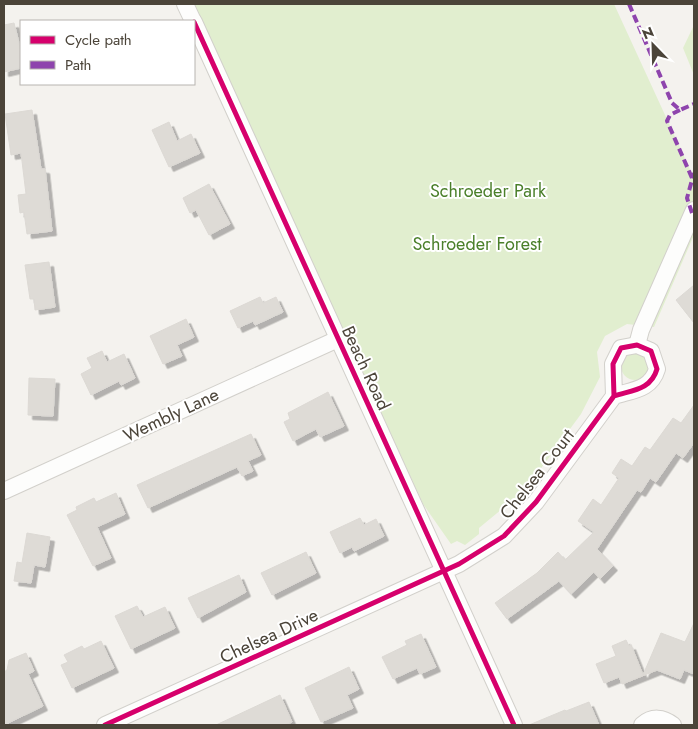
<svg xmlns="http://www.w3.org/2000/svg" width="698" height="729" font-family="Jost,sans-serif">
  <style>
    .green { fill: #e1eecf }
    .building { fill: #dedbd6; stroke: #dcd9d4; filter: url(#shadow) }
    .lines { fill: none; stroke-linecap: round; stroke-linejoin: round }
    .minor-casing { stroke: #d2d0cb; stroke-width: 18 }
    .minor { stroke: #fdfdfc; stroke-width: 16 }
    .quiet { stroke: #8e44ad; stroke-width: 4; stroke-dasharray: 8 4; stroke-linecap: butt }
    .cycleway-casing { stroke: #fff; stroke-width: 8 }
    .cycleway { stroke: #d6006c; stroke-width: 5 }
    .labels { text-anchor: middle; stroke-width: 4; stroke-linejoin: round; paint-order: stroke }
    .park-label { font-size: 18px; fill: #4a7f2a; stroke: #fff }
    .street-label { font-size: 18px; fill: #4b4439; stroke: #fff }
  </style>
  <defs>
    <filter id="shadow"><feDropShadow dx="4.5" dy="4.5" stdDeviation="0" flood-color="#0004"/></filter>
  </defs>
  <rect width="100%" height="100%" fill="#f4f2ee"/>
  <g class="green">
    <polygon points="194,4 614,4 694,178 694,235 654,327 627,324 605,336 597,352 600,377 581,414 525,490 479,528 479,534 465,545 457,541 451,544 423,504"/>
    <polygon points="694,25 694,75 683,48"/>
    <circle cx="635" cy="366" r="14"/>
  </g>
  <g class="building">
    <polygon points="14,23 21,51 21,68 4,72 4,25"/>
    <polygon points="32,110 41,169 45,169 52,231 27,234 24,212 20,213 18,195 26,194 21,153 11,155 5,114"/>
    <polygon points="169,122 177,141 191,134 200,153 169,167 152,130"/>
    <polygon points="209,184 230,224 209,235 196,210 190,213 183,198"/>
    <polygon points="49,262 55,307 35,310 34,299 30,299 25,265"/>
    <polygon points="694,285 694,323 676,300"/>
    <polygon points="260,297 263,303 276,297 283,312 255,325 253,321 238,328 230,311"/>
    <polygon points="186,319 194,337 177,345 182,356 163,364 150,336"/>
    <polygon points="102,351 107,362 124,354 135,378 121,385 119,381 91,395 81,374 92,368 87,358"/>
    <polygon points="29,378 55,379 53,416 28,415"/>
    <polygon points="328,392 344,426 320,437 316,429 293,441 284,422 290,419 288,413"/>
    <polygon points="694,405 694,443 683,458 676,453 656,482 650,478 641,492 637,490 597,549 613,566 600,579 594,572 571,594 559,581 507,619 495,603 537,573 558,552 565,560 594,532 578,521 593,499 601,505 619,478 612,473 621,459 632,466 645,447 650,450 673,418 681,423"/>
    <polygon points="251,434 261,455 248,461 253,471 242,476 237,467 148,508 137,485"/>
    <polygon points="116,493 125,514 97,527 111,558 93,566 67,515 77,510 76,507 94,498 96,502"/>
    <polygon points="360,518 364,525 376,519 384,536 354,551 352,547 340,553 330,532"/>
    <polygon points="27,533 50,537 45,567 34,565 31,583 14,581 17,562 22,563"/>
    <polygon points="306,552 316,573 272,595 261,573"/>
    <polygon points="239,575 246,592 198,618 188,598"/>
    <polygon points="137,606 143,617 165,607 175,628 131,649 115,616"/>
    <polygon points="694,623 694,674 684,670 680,679 657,670 622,684 619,677 604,683 596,664 616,656 612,646 626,640 629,646 631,645 643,675 661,633 685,642"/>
    <polygon points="421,634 436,667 420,674 417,668 393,679 382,657 407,645 405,641"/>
    <polygon points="101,641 114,668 72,688 61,665 68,662 64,655 82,646 84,649"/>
    <polygon points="26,653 34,671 28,674 43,706 4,725 4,672 7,670 9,660"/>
    <polygon points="349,667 359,689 347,695 353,708 321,722 305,688"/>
    <polygon points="280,695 292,722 285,725 216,725"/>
    <polygon points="589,702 599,725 529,725 565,710 566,711"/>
  </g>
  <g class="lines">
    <defs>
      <g id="minor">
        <polyline points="185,4 193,21"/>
        <polyline points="194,22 514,725"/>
        <polyline points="637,345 641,330 694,210"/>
        <polyline points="4,491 338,339"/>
        <path d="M105,725L459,564L504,536L536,502L614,396L613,364L621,348L637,345L651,351L657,369C651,390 632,390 614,396"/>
        <path d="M642,725C652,716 663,717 673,725"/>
      </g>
    </defs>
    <use href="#minor" class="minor-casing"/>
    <use href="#minor" class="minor"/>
    <g class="quiet">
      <polyline points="629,4 672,103 680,110 694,104"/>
      <polyline points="680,110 670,115 667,121 692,178"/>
      <polyline points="692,213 687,198 694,173"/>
    </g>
    <defs>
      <g id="cycleway">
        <polyline points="194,22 514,725"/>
        <path d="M105,725L459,564L504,536L536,502L614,396L613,364L621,348L637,345L651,351L657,369C651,390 632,390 614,396"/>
      </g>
    </defs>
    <use href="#cycleway" class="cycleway-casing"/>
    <use href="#cycleway" class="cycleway"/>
  </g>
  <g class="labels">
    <g class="park-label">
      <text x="488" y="197">Schroeder Park</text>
      <text x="477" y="250">Schroeder Forest</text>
    </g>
    <g class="street-label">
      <text transform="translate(366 368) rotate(65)" y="6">Beach Road</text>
      <text transform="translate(171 415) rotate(-25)" y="6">Wembly Lane</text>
      <text transform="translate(537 474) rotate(-52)" y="6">Chelsea Court</text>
      <text transform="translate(269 636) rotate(-25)" y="6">Chelsea Drive</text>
    </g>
  </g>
  <rect width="698" height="729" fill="none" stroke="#4b4439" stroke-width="10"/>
  <rect x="20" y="20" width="175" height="65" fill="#ffffff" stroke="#b7b4b0"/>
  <rect x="30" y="36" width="25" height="8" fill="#d6006c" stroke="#b7b4b0"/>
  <text x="65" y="45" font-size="15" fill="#4b4439">Cycle path</text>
  <rect x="30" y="61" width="25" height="8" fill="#8e44ad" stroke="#b7b4b0"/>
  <text x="65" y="70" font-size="15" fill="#4b4439">Path</text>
  <g transform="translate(653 45) rotate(337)" stroke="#ffffff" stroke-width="4" paint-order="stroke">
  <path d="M0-4L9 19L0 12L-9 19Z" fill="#4b4439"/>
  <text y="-8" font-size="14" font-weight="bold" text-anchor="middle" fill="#4b4439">N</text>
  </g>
</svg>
